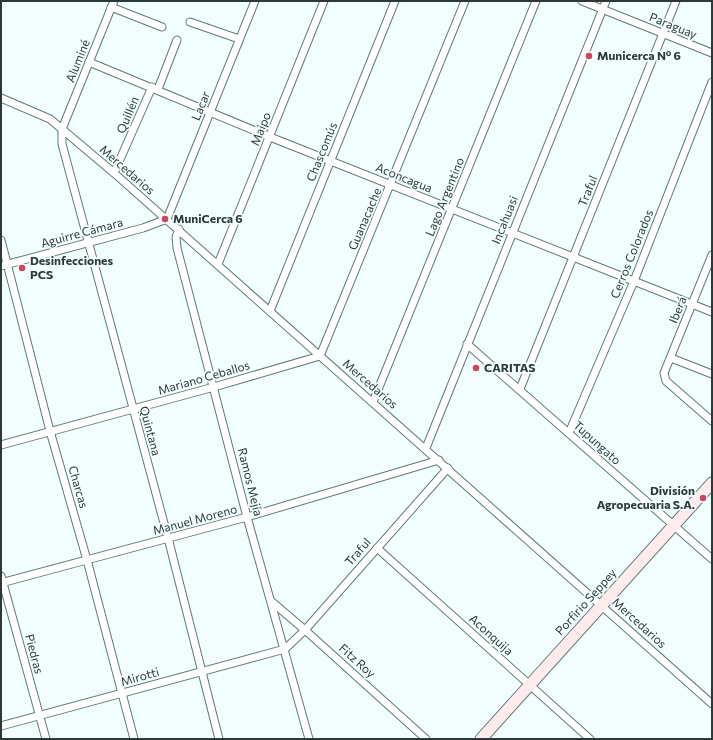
<svg xmlns="http://www.w3.org/2000/svg" width="713" height="740" font-family="Commissioner,sans-serif">
  <style>
    .lines { fill: none; stroke-linecap: round; stroke-linejoin: round }
    .street-casing { stroke: #5e7a77; stroke-width: 9 }
    .secondary-casing { stroke: #5e7a77; stroke-width: 13 }
    .street { stroke: #fff; stroke-width: 7 }
    .secondary { stroke: #ffebed; stroke-width: 11 }
    .poi-dot { fill: #d24261; stroke: #f2fefd; stroke-width: 1.5 }
    .labels { text-anchor: middle; stroke-width: 3.5; stroke-linejoin: round; paint-order: stroke }
    .street-label { font-size: 12px; fill: #2d3938; stroke: #f2fefd }
    .poi-label { font-size: 12px; font-weight: bold; fill: #2d3938; stroke: #f2fefd; text-anchor: start }
  </style>
  <rect width="100%" height="100%" fill="#f2fefd"/>
  <g class="lines">
    <defs>
      <g id="street">
        <polyline points="114,1 62,129 62,144 168,538 219,739"/>
        <polyline points="582,1 712,53"/>
        <polyline points="111,7 162,27"/>
        <polyline points="190,22 239,39"/>
        <polyline points="89,62 270,137 712,312"/>
        <polyline points="158,89 177,40"/>
        <polyline points="1,98 50,119 114,173 712,704"/>
        <polyline points="114,173 152,87"/>
        <polyline points="179,229 176,237 177,248 247,517 309,739"/>
        <polyline points="1,240 50,431 87,560 134,739"/>
        <polyline points="712,255 664,373 666,381 712,421"/>
        <polyline points="218,264 324,1"/>
        <polyline points="1,266 143,228 167,219 255,1"/>
        <polyline points="270,311 395,1"/>
        <polyline points="467,344 712,559"/>
        <polyline points="671,358 712,374"/>
        <polyline points="520,389 676,1"/>
        <polyline points="373,402 536,1"/>
        <polyline points="569,433 634,281 712,82"/>
        <polyline points="1,445 214,387 320,356 465,1"/>
        <polyline points="426,448 606,1"/>
        <polyline points="377,548 590,739"/>
        <polyline points="1,576 46,739"/>
        <polyline points="1,583 247,517 439,460"/>
        <polyline points="272,602 305,630 426,739"/>
        <polyline points="1,726 285,649 305,630 448,468"/>
      </g>
      <polyline id="secondary" points="481,739 712,483"/>
    </defs>
    <use href="#street" class="street-casing"/>
    <use href="#secondary" class="secondary-casing"/>
    <use href="#street" class="street"/>
    <use href="#secondary" class="secondary"/>
  </g>
  <g class="poi-dot">
    <circle cx="589" cy="56" r="4"/>
    <circle cx="165" cy="219" r="4"/>
    <circle cx="22" cy="268" r="4"/>
    <circle cx="476" cy="368" r="4"/>
    <circle cx="703" cy="498" r="4"/>
  </g>
  <g class="labels">
    <g class="street-label">
      <text transform="translate(673 26) rotate(22)" y="4">Paraguay</text>
      <text transform="translate(78 61) rotate(-68)" y="4">Aluminé</text>
      <text transform="translate(201 106) rotate(-68)" y="4">Lacar</text>
      <text transform="translate(128 115) rotate(-67)" y="4">Quillén</text>
      <text transform="translate(261 129) rotate(-68)" y="4">Maipo</text>
      <text transform="translate(322 152) rotate(-68)" y="4">Chascomús</text>
      <text transform="translate(127 170) rotate(41)" y="4">Mercedarios</text>
      <text transform="translate(404 178) rotate(22)" y="4">Aconcagua</text>
      <text transform="translate(588 191) rotate(-68)" y="4">Traful</text>
      <text transform="translate(445 197) rotate(-68)" y="4">Lago Argentino</text>
      <text transform="translate(365 219) rotate(-67)" y="4">Guanacache</text>
      <text transform="translate(505 220) rotate(-68)" y="4">Incahuasi</text>
      <text transform="translate(82 233) rotate(-15)" y="4">Aguirre Cámara</text>
      <text transform="translate(632 254) rotate(-68)" y="4">Cerros Colorados</text>
      <text transform="translate(678 310) rotate(-68)" y="4">Iberá</text>
      <text transform="translate(204 378) rotate(-16)" y="4">Mariano Ceballos</text>
      <text transform="translate(370 384) rotate(41)" y="4">Mercedarios</text>
      <text transform="translate(150 431) rotate(75)" y="4">Quintana</text>
      <text transform="translate(597 443) rotate(42)" y="4">Tupungato</text>
      <text transform="translate(250 482) rotate(76)" y="4">Ramos Mejía</text>
      <text transform="translate(78 487) rotate(74)" y="4">Charcas</text>
      <text transform="translate(195 520) rotate(-15)" y="4">Manuel Moreno</text>
      <text transform="translate(358 552) rotate(-49)" y="4">Traful</text>
      <text transform="translate(586 602) rotate(-48)" y="4">Porfirio Seppey</text>
      <text transform="translate(639 623) rotate(42)" y="4">Mercedarios</text>
      <text transform="translate(491 635) rotate(42)" y="4">Aconquija</text>
      <text transform="translate(34 654) rotate(75)" y="4">Piedras</text>
      <text transform="translate(357 661) rotate(42)" y="4">Fitz Roy</text>
      <text transform="translate(140 677) rotate(-16)" y="4">Mirotti</text>
    </g>
    <g class="poi-label">
      <text x="597" y="60">Municerca Nº 6</text>
      <text x="173" y="223">MuniCerca 6</text>
      <text x="30" y="265">Desinfecciones<tspan x="30" dy="14">PCS</tspan></text>
      <text x="484" y="372">CARITAS</text>
      <text x="695" y="495" text-anchor="end">División<tspan x="695" dy="14">Agropecuaria S.A.</tspan></text>
    </g>
  </g>
  <rect width="713" height="740" fill="none" stroke="#2d3938" stroke-width="4"/>
</svg>
